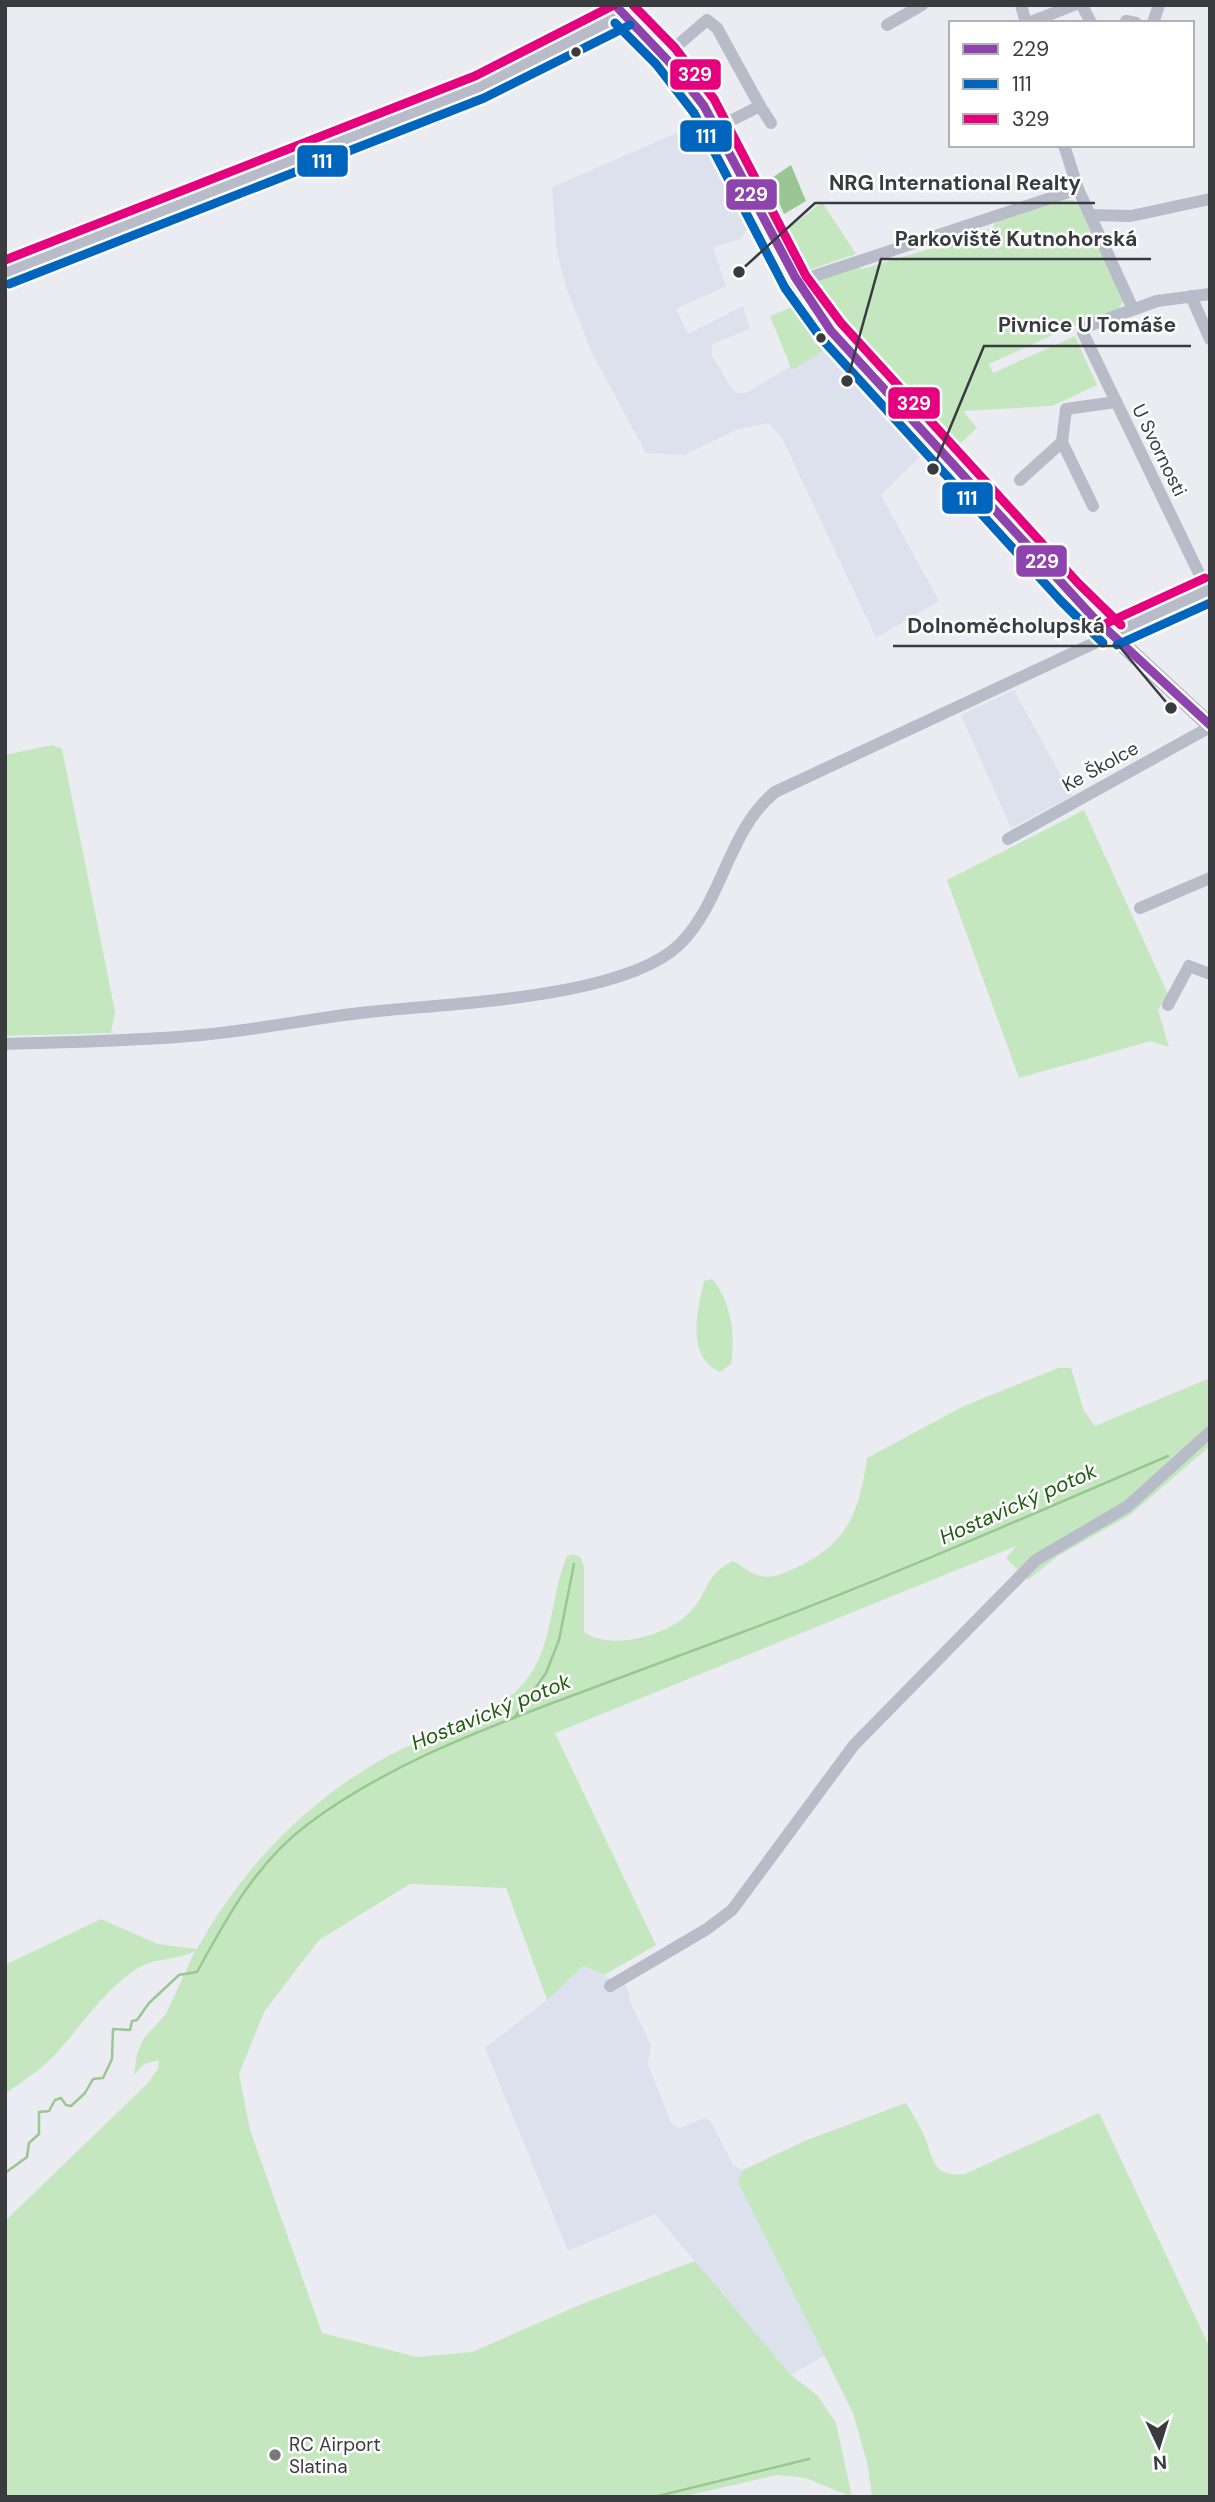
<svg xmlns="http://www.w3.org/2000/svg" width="1215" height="2502" font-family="'DM Sans',sans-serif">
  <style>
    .built { fill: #dde1ed }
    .green { fill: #c4e7c0 }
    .water { fill: #9ac693 }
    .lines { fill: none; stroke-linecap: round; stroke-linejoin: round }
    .stream { stroke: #9ac693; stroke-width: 2.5 }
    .minor { stroke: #b8bbc8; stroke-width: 12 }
    .major { stroke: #a7abbb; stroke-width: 16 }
    .bus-1-casing { stroke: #fff; stroke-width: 14 }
    .bus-2-casing { stroke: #fff; stroke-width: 14 }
    .bus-3-casing { stroke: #fff; stroke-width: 14 }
    .bus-1 { stroke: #8e44ad; stroke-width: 9 }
    .bus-2 { stroke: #0065bd; stroke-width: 9 }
    .bus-3 { stroke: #e5007d; stroke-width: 9 }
    .bus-dot { fill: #393b3f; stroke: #fff; stroke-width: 2.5 }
    .poi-dot { fill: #77797e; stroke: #fff; stroke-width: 2.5 }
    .labels { text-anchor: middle; stroke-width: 5; stroke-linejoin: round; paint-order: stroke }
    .street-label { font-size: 19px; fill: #393b3f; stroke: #fff }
    .poi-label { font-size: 19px; fill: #393b3f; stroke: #fff; text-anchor: start }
    .water-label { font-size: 21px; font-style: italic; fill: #1f5b0e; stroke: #fff }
    .leader { fill: none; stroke: #393b3f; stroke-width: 2.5 }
    .callout-dot { fill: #393b3f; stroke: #fff; stroke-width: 2.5 }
    .callout-label { font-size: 21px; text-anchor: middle; font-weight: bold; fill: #393b3f; stroke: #fff; stroke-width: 5; stroke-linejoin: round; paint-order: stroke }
    .line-badge { stroke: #fff; stroke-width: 2.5 }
    .badge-label { font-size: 19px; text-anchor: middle; font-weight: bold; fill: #fff }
  </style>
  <rect width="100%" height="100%" fill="#eaecf2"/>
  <g class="built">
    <polygon points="700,123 749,225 741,239 713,247 726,286 676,309 688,334 743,306 750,329 712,344 712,355 731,388 737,393 746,393 828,344 851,366 887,417 921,456 881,495 939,601 876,638 782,438 768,423 736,430 684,455 646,453 592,353 566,287 557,252 552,187"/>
    <polygon points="1014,690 1072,796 1011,828 961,715"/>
    <polygon points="583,1966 627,1986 630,2002 651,2045 648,2064 671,2123 679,2128 705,2118 711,2122 734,2166 743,2170 739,2182 825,2355 791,2375 655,2214 568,2251 485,2048 547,2000"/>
  </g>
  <g class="green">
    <polygon points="1065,200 1074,200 1087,215 1125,298 1118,310 1068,328 989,364 993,373 1075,336 1097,385 1052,406 963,411 977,428 953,450 922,416 912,398 908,399 842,323 846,317 842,315 838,319 808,288 811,281 857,266 862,269 933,248 932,243 993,228 996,222"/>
    <polygon points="822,202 856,254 806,271 785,231"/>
    <polygon points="792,307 827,348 792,370 770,316"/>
    <polygon points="52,745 62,749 115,1011 111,1033 5,1036 5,755"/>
    <polygon points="1084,810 1168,994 1158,1010 1169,1047 1151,1041 1019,1078 947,880"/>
    <path d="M712,1279C731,1301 736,1335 731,1364L720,1372C686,1356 697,1312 704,1281Z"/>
    <path d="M1058,1368H1071L1084,1411L1095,1426L1210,1378V1446L1130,1515L1058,1556L1028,1580L1006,1558L1016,1546L555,1733L656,1945L604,1975L583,1966L547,2000L506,1888L410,1884L319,1940L264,2012L239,2074L250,2130L322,2333L417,2357L472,2352L582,2304L695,2261L791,2375L818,2396L836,2423L852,2497L806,2478L777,2475L681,2497H5V2221L147,2084L158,2069L159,2060L144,2064L134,2075L137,2054L144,2038L166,2014L195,1951C177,1961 153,1957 135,1970C101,1993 80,2028 53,2057C39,2071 21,2082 5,2094V1965L101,1919L158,1944L197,1949C242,1868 306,1801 388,1756C428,1735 481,1722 515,1692C555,1657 548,1601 567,1556L574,1554L581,1558L584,1567V1632C611,1651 666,1636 689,1613C710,1593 702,1576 733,1561C742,1566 751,1574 761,1576C773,1579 783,1573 793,1569C847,1545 859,1514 867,1458L964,1406Z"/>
    <path d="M906,2103C912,2113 918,2122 923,2133C934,2157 930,2178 965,2174L1099,2113L1210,2348V2497H872L868,2466L853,2413L738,2182L743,2170L807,2140Z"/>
  </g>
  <polygon class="water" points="791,165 806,201 784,214 769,180"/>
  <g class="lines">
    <g class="stream">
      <polyline points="514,1718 546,1673 559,1640 574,1564"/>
      <path d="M5,2173L27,2157L29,2143L39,2134V2112L49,2111L55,2100L61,2098L66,2105L71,2106L85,2093L93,2079L103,2078L112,2059L113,2029L130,2030L132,2021L137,2020L149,2003L179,1975L197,1972C227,1917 257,1862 308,1824C383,1768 468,1735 555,1702C617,1679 678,1656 740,1633C885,1579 1026,1517 1168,1456"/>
      <polyline points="654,2497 809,2459"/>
    </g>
    <g class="minor">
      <polyline points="1021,5 1026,23"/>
      <polyline points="1082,5 1091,23"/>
      <polyline points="1126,21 1136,23"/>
      <polyline points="1028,23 1074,5"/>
      <polyline points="1153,23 1159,5"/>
      <polyline points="887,25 922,5"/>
      <polyline points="665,56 707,20 717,28 760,106 716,128"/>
      <polyline points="760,106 771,123"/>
      <polyline points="1064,145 1078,189 1133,309"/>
      <polyline points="1091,215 1131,216 1210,199"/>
      <polyline points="5,273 480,87 624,14"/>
      <polyline points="796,282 1078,189"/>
      <polyline points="1191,296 1210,339"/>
      <polyline points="1020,480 1062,442"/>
      <polyline points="1093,506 1062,442 1066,409 1116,402"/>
      <polyline points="1207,590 1083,333 1088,326 1157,301 1210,294"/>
      <polyline points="1008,839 1210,727"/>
      <polyline points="1140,908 1210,878"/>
      <polyline points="1168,1005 1189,966 1210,974"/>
      <path d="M5,1044C71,1042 136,1041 201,1035C257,1030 313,1018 369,1012C448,1003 624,999 680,944C723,901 728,830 775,792L1210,589"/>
      <polyline points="610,1986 707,1929 732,1910 854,1745 1036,1560 1128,1506 1210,1432"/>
    </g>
    <path class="major" d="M615,5C646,38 679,68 704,106C750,179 777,263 831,331L1092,616L1210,725"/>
    <defs>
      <polyline id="bus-1" points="615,5 673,66 704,106 795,277 831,331 1092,616 1210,725"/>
      <g id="bus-2">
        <polyline points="615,23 656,64 694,113 785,288 821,338 1060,600 1103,643"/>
        <polyline points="9,284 484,98 630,25"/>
        <polyline points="1117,645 1210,603"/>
      </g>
      <g id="bus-3">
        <polyline points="633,5 675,48 714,99 806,276 841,323 1078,583 1121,625"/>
        <polyline points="5,260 475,76 614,5"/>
        <polyline points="1107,623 1205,578"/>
      </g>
    </defs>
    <use href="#bus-1" class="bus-1-casing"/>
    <use href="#bus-2" class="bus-2-casing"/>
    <use href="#bus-3" class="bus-3-casing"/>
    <use href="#bus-1" class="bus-1"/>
    <use href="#bus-2" class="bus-2"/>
    <use href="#bus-3" class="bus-3"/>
  </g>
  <g class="bus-dot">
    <circle cx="576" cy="52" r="6"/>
    <circle cx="821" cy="338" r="6"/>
  </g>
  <circle class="poi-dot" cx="275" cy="2455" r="7"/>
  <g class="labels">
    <g class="street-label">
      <text transform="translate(1160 450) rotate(64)" y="7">U Svornosti</text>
      <text transform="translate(1100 766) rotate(-29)" y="7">Ke Školce</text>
    </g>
    <g class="poi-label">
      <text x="289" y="2451">RC Airport<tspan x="289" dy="22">Slatina</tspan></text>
    </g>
    <g class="water-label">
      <text transform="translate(1018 1504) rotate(-24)" y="7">Hostavický potok</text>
      <text transform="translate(491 1712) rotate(-22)" y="7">Hostavický potok</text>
    </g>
  </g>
  <path class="leader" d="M739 272L815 203H1095M847 381L881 259H1151M933 469L984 346H1191M1171 708L1119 646H893"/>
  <g class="callout-dot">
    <circle cx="739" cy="272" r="7"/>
    <circle cx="847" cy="381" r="7"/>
    <circle cx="933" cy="469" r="7"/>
    <circle cx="1171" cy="708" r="7"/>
  </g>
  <g class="callout-label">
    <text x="955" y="190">NRG International Realty</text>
    <text x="1016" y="246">Parkoviště Kutnohorská</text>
    <text x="1087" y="332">Pivnice U Tomáše</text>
    <text x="1006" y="633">Dolnoměcholupská</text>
  </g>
  <g class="line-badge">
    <rect x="669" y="58" width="53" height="33" rx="7" fill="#e5007d"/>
    <rect x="679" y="119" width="54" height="34" rx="7" fill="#0065bd"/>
    <rect x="296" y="144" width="53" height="34" rx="7" fill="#0065bd"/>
    <rect x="725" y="178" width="53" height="33" rx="7" fill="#8e44ad"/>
    <rect x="887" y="386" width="54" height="34" rx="7" fill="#e5007d"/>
    <rect x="941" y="481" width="53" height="34" rx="7" fill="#0065bd"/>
    <rect x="1015" y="544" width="53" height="34" rx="7" fill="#8e44ad"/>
  </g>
  <g class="badge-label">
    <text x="695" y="81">329</text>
    <text x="706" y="143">111</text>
    <text x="322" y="168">111</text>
    <text x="751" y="201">229</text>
    <text x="914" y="410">329</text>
    <text x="967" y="505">111</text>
    <text x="1042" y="568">229</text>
  </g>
  <rect width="1215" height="2502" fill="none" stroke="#393b3f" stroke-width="14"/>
  <rect x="949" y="21" width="245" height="126" fill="#ffffff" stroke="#b0b1b2" stroke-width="2"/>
  <rect x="963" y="44" width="35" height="10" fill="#8e44ad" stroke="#b0b1b2" stroke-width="2"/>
  <text x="1012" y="56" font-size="21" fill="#393b3f">229</text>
  <rect x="963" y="79" width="35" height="10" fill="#0065bd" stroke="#b0b1b2" stroke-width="2"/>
  <text x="1012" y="91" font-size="21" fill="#393b3f">111</text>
  <rect x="963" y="114" width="35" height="10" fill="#e5007d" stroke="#b0b1b2" stroke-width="2"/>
  <text x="1012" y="126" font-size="21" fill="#393b3f">329</text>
  <g transform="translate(1159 2446) rotate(176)" stroke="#ffffff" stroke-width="5" paint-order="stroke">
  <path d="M0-5L12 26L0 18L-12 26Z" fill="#393b3f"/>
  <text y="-10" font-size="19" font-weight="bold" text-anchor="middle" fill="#393b3f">N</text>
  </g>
</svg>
